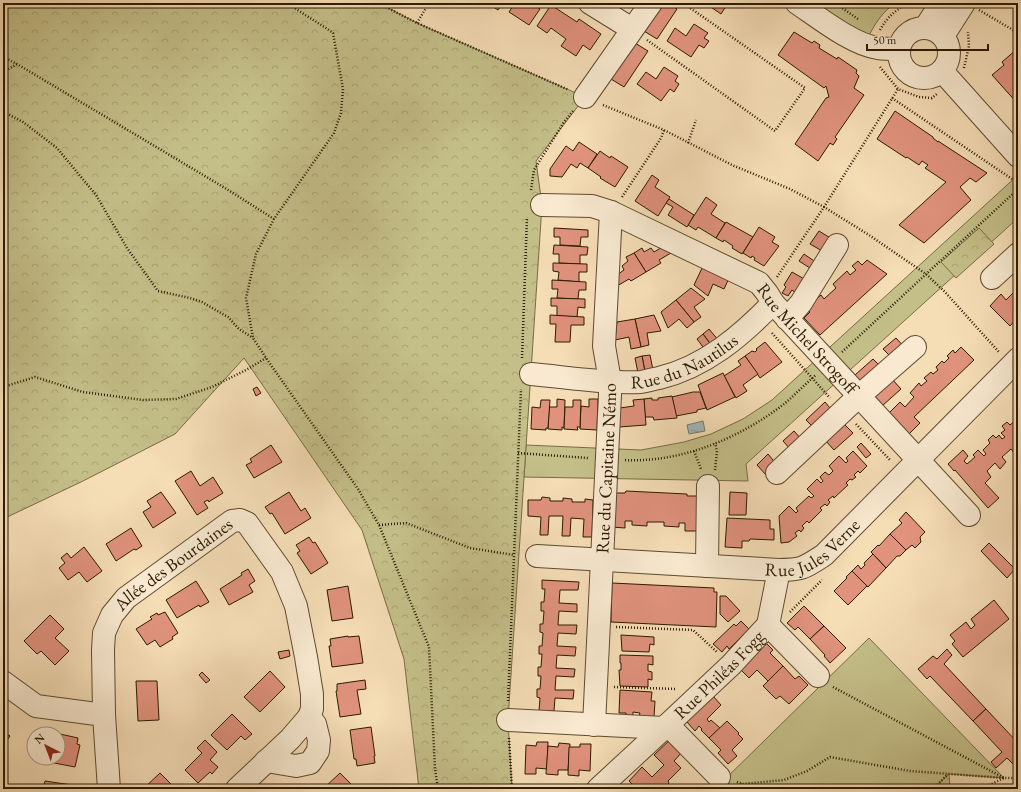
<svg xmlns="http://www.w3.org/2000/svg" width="1021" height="792" font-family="'EB Garamond',serif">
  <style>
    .grass { fill: #c4bf89; stroke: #786c44 }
    .forest { fill: url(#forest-crowns); stroke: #786c44 }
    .water { fill: url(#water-ripples); stroke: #747970 }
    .building { fill: #e0927d; stroke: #2d1a00 }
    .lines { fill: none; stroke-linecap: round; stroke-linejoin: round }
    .minor-casing { stroke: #5f4b2e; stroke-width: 24 }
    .path { stroke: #2d1a00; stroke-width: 2.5; stroke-dasharray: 1 2; stroke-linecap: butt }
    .minor { stroke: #f8e9d0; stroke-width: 22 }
    .labels { text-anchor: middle; stroke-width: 3.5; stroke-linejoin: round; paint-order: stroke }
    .street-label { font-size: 18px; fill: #2d1a00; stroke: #f8e9d0 }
  </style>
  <defs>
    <pattern id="forest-crowns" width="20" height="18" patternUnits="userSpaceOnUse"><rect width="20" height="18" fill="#c4bf89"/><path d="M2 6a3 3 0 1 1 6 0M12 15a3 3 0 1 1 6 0" fill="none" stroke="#a9a474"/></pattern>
    <pattern id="water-ripples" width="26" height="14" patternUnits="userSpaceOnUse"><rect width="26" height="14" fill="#a3b8ba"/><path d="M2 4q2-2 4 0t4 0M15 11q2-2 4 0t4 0" fill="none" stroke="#859595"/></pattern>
  </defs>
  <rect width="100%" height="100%" fill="#f5ddb6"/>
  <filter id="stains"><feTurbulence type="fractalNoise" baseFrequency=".005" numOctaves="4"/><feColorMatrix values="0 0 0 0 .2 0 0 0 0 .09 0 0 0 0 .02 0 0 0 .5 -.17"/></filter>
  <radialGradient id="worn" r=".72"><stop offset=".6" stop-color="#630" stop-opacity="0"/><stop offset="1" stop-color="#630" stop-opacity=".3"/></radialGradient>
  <g class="grass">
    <path d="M813,3H896C882,11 874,26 867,39Z"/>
    <polygon points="1018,175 1018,218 746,464 748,481 524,477 526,445 641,450 684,442 711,434 743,419 772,400"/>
    <polygon points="869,638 1004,778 949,774 933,789 715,789"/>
  </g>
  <g class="forest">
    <polygon points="3,3 379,3 417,23 585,97 536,161 542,205 508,720 512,789 419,789 404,659 362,530 244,358 175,434 83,481 3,519"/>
    <polygon points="979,228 994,244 956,278 941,262"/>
    <polygon points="949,774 950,789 933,789"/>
  </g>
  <polygon class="water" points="703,421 705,431 689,434 687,425"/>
  <g class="building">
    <polygon points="487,3 503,3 498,10"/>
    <polygon points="515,3 531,3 540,9 529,25 509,12"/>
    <polygon points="663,3 669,3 677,9 657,39 644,31"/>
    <polygon points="705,3 728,3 721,14"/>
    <polygon points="551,5 577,22 579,19 601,34 590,50 583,45 576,56 561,46 566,39 551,28 547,33 537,26"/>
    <polygon points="694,24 708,33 704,38 709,41 704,48 699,45 691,57 667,41 675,28 686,36"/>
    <polygon points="794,32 812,43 814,41 820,45 819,48 837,59 838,57 857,70 856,73 859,76 854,88 864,95 835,137 837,139 833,145 830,143 818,161 795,144 826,98 829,97 826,86 824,88 778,55"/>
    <polygon points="635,43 648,51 624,87 611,79"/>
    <polygon points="1017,49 1018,50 1018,104 992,75 1004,65 1002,62"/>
    <polygon points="664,67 678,76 675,81 679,84 674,92 670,89 661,101 637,84 646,72 656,79"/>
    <polygon points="895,111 933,137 933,138 938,142 938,141 987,173 976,182 970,178 960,187 971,200 924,243 899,225 946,182 925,168 928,165 922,161 919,165 907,157 906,158 877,139"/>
    <polygon points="579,142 597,154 588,168 580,163 577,168 571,164 562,177 550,176 550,169 566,146 573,151"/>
    <polygon points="600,151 610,158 611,156 628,167 615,187 600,178 601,177 588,168"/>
    <polygon points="652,175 659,180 655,187 670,197 658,216 635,201"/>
    <polygon points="706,197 717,205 711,214 725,223 716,238 698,227 696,230 688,225"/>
    <polygon points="669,199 694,215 687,227 668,215 673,207 666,203"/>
    <polygon points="726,222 753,237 742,254 732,248 733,246 724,240 723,242 716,238"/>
    <polygon points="759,227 775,237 772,242 779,246 764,266 754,260 755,258 752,256 751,258 743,253"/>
    <polygon points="554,228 588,230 588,237 581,237 580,246 560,245 560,237 554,237"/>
    <polygon points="819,231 832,239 824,252 810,244"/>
    <polygon points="554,245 588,247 587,255 580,255 580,264 559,263 559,254 553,254"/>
    <polygon points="664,246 671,253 659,260 661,263 646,272 634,253 642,248 644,252 651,248 654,252"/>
    <polygon points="634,253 646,272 631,281 629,279 617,286 614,277 624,270 622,266 628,261 626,257"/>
    <polygon points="804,254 817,263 813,270 799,261"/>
    <polygon points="867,260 887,274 820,335 804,318 810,312 806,308 821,295 824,299 836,288 833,284 847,271 850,275 856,270 852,266 858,261 862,265"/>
    <polygon points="553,263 587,264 587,272 579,272 579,282 558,280 559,272 553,271"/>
    <polygon points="704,264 730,276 724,289 713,284 708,296 694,285"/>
    <polygon points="792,272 806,280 797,294 792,290 788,296 782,293 786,287 784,285"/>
    <polygon points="552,280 586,282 586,290 579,290 578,299 557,298 558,289 552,289"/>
    <polygon points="691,288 705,299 694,307 701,317 694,322 676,300"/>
    <polygon points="1018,288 1018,317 1010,326 990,306 1001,294 1006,300"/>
    <polygon points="551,298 585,299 585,308 578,307 577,317 557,316 557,306 551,306"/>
    <polygon points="676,300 694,322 687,328 679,319 668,328 661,312"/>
    <polygon points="550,315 584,317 584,325 571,325 570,342 555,342 556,324 550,324"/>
    <polygon points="654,315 661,331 647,333 649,345 641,347 635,319"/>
    <polygon points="635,319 641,347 631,349 629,337 615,340 617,322"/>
    <polygon points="709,329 719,341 712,346 703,334"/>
    <polygon points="703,334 712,346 706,351 697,339"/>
    <polygon points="896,338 905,348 893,359 883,349"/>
    <polygon points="765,342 782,362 760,378 745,356 752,351 755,352 757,350 756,349"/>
    <polygon points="961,347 974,360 914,417 920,423 909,434 889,413 900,402 905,407 914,397 910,393 919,383 921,386 927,381 924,378 931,372 933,374 938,370 936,367 942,361 944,363 949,358 947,356 953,350 955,353"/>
    <polygon points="650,355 653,370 645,372 642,356"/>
    <polygon points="642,356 645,372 638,373 635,358"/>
    <polygon points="745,356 758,374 743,385 747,391 736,398 724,376 741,365 738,361"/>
    <polygon points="873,359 883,369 864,386 855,375"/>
    <polygon points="723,373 735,397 707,410 698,385"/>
    <polygon points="891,378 901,389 882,406 873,395"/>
    <polygon points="257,387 261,393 256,396 253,389"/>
    <polygon points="693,392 700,392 706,408 697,410 697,412 676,416 672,397"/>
    <polygon points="672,396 677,418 654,420 653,417 645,417 644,399 652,398 652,400 658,400 658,398"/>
    <polygon points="557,399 565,400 564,428 562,427 562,430 548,429 549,407 557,407"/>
    <polygon points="589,399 598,399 597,430 580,429 581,406 589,407"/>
    <polygon points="644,399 646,425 619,427 620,408 634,406 633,400"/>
    <polygon points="541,400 550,400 548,428 546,428 546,430 531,429 532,407 540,408"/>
    <polygon points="573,400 581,400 580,427 577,427 578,430 564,429 565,407 573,407"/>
    <polygon points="825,402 834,413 815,429 806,420"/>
    <polygon points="1018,411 1018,450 1015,454 1011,449 1002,457 1006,462 1000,469 995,463 987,471 991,477 985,483 999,498 988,508 955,470 954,471 948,464 963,450 968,456 964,461 967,464 975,457 973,455 978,450 984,456 986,454 983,450 990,443 988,440 993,435 996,438 999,435 1002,439 1005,437 1001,433 1005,430 1002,426 1007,422 1010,425 1016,420 1013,416"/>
    <polygon points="843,423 853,433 834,450 825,440"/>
    <polygon points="794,431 803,441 792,451 783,441"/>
    <polygon points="861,443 871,454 866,458 857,447"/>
    <polygon points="271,445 282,462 254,478 246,465 252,462 250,459"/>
    <polygon points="853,451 867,466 860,473 858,471 854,475 856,477 852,480 850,479 846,483 848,485 834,498 833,496 828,500 830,502 827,506 825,504 820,508 822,510 809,523 807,521 802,526 804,528 801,532 799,530 795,533 797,536 789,542 781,543 779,516 789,506 796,513 798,511 796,508 809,496 811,498 814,496 807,489 817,479 821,483 823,481 820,477 825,472 829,475 833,471 829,466 839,456 846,463 848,461 846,458"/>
    <polygon points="768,454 777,465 766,475 757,465"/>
    <polygon points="191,471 200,486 213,477 223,493 210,501 209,502 208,500 204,502 208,508 197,515 175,481"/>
    <polygon points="626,491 687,494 687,496 700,496 699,531 685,531 685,523 679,523 679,527 664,526 664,522 647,522 647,526 632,525 632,521 625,521 625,528 611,527 613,493 625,493"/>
    <polygon points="161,492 176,513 153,528 143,512 151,507 147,501"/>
    <polygon points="289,492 301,511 305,508 311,518 285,534 272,513 270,514 265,507"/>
    <polygon points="730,492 747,493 746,515 729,515"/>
    <polygon points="542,497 550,498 550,501 563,501 563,498 572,499 572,502 585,502 585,499 593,500 592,537 583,537 584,519 571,518 570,536 562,536 563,516 549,516 548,535 540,535 541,517 528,516 528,500 541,500"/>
    <polygon points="906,512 925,532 920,537 921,542 915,548 912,545 906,550 890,534 902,523 899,520"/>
    <polygon points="727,518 770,520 770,529 774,529 774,540 750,539 749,541 742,541 742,548 725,547"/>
    <polygon points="131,528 142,546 136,550 134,549 116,561 106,544"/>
    <polygon points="890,534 906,550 900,556 897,556 886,568 871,552 878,545 879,546"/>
    <polygon points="309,537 313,543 315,542 328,563 311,574 297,553 300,551 296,545"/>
    <polygon points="989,543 1015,569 1007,578 981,551"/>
    <polygon points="84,547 102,571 87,582 79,572 68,580 59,568 65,563 61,558 67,553 71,558"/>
    <polygon points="873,554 886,568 868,587 852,571 858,565 861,569 865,565 864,563"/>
    <polygon points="248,569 255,581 249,585 253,592 229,605 220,589 242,575 241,573"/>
    <polygon points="852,571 867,586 848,605 834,591 847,578 846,577"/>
    <polygon points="542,580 579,582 578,590 560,590 559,603 577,604 577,612 559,611 558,625 577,625 576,634 558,633 557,646 576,647 575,656 557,655 556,668 575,669 574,677 556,676 555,690 574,690 573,699 555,698 554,711 539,711 540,698 537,697 537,689 540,689 541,676 538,676 538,667 541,667 542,654 539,654 539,646 542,646 543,633 540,632 540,624 543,624 544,611 541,611 541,602 544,602 545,589 542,589"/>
    <polygon points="196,581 209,602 200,607 199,605 177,618 166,600"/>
    <polygon points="612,583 714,588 714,592 717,592 716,627 611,622"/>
    <polygon points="348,586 353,618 332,621 327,590"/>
    <polygon points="720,596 726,596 740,611 728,622 720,614"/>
    <polygon points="994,600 1009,619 963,657 952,644 955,641 950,635 966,622 971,629 975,625 971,619"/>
    <polygon points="804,606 824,626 810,639 798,627 795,630 787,623"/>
    <polygon points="165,612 178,633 172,637 173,639 160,647 155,640 147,645 136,629 152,619 150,617 157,613 158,615"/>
    <polygon points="50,615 64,629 55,638 69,651 55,665 41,651 37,654 24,641"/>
    <polygon points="741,621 749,629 729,649 727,646 722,652 713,644 734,624 736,626"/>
    <polygon points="824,626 846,648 830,663 824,656 825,655 810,639"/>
    <polygon points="621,635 654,637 654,645 650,644 649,652 622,651"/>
    <polygon points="348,636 348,637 359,636 363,663 332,667 329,646 331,646 330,639"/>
    <polygon points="766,643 773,650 770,653 783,666 768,681 757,670 749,678 740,669"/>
    <polygon points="947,649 952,655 944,664 986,709 973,721 930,676 927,679 918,669 933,656 937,659"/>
    <polygon points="289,650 290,656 280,659 278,652"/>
    <polygon points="620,655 653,656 653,665 648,664 648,671 652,672 652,680 648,679 648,687 620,686 619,670 621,670 621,663 620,663"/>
    <polygon points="783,666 795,679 799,676 808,685 789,704 780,696 776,699 763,686"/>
    <polygon points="270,671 285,687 260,712 244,697"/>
    <polygon points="202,672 210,680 206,683 199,675"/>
    <polygon points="365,680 366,689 357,690 361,714 340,717 336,691 337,691 337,684"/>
    <polygon points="136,681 157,681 159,720 138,721"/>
    <polygon points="620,690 652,692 651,701 655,701 654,717 639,717 640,713 633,712 633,717 626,716 626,713 619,713"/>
    <polygon points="713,696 721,705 707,719 709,722 711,720 720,728 709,738 701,730 702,729 699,726 695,731 687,722"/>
    <polygon points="986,709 1018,743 1018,766 1017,768 1007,758 996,768 991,762 1002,752 973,721"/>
    <polygon points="232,714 252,734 245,740 241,736 227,750 211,735"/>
    <polygon points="727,721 739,733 738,734 743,739 732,750 737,756 728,764 718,753 721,750 709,738"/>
    <polygon points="371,727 375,756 374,756 375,763 357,766 356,759 354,759 350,730"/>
    <polygon points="3,731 10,736 3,746"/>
    <polygon points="60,734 78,738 77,744 80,745 75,767 49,762 47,758 58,758 58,744"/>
    <polygon points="672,738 684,750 674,761 681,768 668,781 669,783 663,789 637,789 629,781 642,767 652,777 664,765 654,755"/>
    <polygon points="205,740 217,752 210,760 218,767 212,774 210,772 198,783 185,770 202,753 197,748"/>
    <polygon points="537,742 548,742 547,769 536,768 536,774 525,774 526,745 536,746"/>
    <polygon points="559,743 570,744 568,770 558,770 558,775 546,774 548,746 558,747"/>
    <polygon points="580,744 591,744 590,771 579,770 579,776 568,775 569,747 580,747"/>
    <polygon points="160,773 176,789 143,789"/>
    <polygon points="340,773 355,788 353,789 323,789"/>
    <polygon points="45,781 72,785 80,788 80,789 43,789"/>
  </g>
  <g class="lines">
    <defs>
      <g id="minor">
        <polyline points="590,3 632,29"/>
        <path d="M797,3C818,17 853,45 878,48C885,49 892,49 899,49"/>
        <polyline points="925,28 941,3"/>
        <circle cx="924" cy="53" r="25"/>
        <polyline points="943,36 964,3"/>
        <polyline points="942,71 1018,156"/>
        <polyline points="585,97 651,3"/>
        <path id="s1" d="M542,205L592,206L611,212L759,283L767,293L773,303L969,515"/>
        <polyline points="992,278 1018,254"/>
        <polyline points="787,319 801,303 837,245"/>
        <path id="s2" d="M531,374C565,377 608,384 641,382C647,381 653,379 659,378C705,367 741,336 773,303"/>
        <polyline points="777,473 859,396 915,347"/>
        <path id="s3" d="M537,556L779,570C802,570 804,568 824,555L1018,359"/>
        <polyline points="707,566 708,486"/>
        <polyline points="768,625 818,676"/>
        <polyline points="3,682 36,706 104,715"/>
        <path id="s4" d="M508,720L664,728L731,665L768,625L779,570"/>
        <path id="s5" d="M594,725L610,395V381L604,346L611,212"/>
        <polyline points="668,725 719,777"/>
        <polyline points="266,761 296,766 310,763 318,751 319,740 315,724 309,717"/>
        <path id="s6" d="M109,789L104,715L103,650L104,633L112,615L126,598L232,521L240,520L247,523L282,572L296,606L306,657L312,694V709L309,717L290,739L237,789"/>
        <polyline points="598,789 664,728"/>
      </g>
    </defs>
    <use href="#minor" class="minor-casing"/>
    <g class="path">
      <path d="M288,3C302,14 318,22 333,33L343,89L341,113L334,133L274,219L256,254L246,298L253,338L266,358L358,489L379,525L429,647L435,769L438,789"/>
      <polyline points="378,3 417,23 569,90"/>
      <polyline points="835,3 858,19"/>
      <polyline points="979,10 1018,33"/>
      <polyline points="417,23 429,3"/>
      <path d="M880,30C887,17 896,10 908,3"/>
      <polyline points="647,40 775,131 805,88 683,3"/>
      <polyline points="3,57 17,64 225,188 274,219"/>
      <polyline points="880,67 898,89 919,97 932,98 938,93"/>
      <polyline points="964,68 969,46 968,32"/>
      <polyline points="3,79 5,71 17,64"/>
      <polyline points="892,98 1012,179 1018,184"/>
      <polyline points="603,105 664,130 732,165 790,189 824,207 869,235 926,274 945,292 999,352"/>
      <polyline points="3,109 4,112 23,122 57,148 96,195 127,248 158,291 190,298 202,302 228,317 239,329 253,338"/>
      <polyline points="688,143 696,120"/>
      <polyline points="531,190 534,170 564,122 573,111"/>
      <polyline points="622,197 661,138 664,130"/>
      <polyline points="777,277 824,207 898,89"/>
      <polyline points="772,333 830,398"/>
      <polyline points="842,352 1018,189"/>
      <polyline points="522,358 527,217"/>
      <polyline points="3,387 35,377 83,392 143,400 176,399 212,387 246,370 266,358"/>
      <polyline points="856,424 891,461"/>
      <polyline points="694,451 701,469"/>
      <polyline points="518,453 588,458"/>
      <path d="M625,460C681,463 740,438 784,404C795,395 805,384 816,375"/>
      <polyline points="715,470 717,451 715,443"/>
      <polyline points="379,525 406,523 470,548 514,555"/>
      <polyline points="790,612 822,580"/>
      <polyline points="616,627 693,630 718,653"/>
      <polyline points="614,687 677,689"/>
      <polyline points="833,687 1004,778 1016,778 1018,776"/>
      <polyline points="508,701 521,389"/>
      <polyline points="509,738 512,789"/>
      <polyline points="737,782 743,784 784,780 807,771 830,757 910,771 1004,778"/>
      <polyline points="738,789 743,784"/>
      <polyline points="933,789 948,774"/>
      <polyline points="981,789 1004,778"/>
    </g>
    <use href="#minor" class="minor"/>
  </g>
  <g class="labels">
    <g class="street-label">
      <text dy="6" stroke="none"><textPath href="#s1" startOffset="308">Rue Michel Strogoff</textPath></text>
      <text dy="6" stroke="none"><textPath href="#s2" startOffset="158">Rue du Nautilus</textPath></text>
      <text dy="6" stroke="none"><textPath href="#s5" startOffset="257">Rue du Capitaine Némo</textPath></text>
      <text dy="6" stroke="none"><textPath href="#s3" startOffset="283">Rue Jules Verne</textPath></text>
      <text dy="6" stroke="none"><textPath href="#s6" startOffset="256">Allée des Bourdaines</textPath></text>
      <text dy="6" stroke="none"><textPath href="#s4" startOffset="233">Rue Philéas Fogg</textPath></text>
    </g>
  </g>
  <rect width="1021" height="792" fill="none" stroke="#f5ddb6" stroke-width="16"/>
  <rect x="4" y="4" width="1013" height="784" fill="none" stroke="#2d1a00" stroke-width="2"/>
  <rect x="8" y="8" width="1005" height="776" fill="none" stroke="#2d1a00"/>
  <g transform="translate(46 746) rotate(318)"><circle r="19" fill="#f8e9d0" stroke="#a7967d"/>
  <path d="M0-3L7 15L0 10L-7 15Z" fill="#8f2418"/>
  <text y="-6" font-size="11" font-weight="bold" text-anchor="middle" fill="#2d1a00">N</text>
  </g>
  <path d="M867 44v6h121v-6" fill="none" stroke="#2d1a00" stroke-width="2"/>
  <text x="873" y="44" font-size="12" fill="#2d1a00" stroke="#f8e9d0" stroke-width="3" paint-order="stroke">50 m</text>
  <rect width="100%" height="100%" filter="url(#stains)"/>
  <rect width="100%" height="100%" fill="url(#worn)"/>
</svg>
